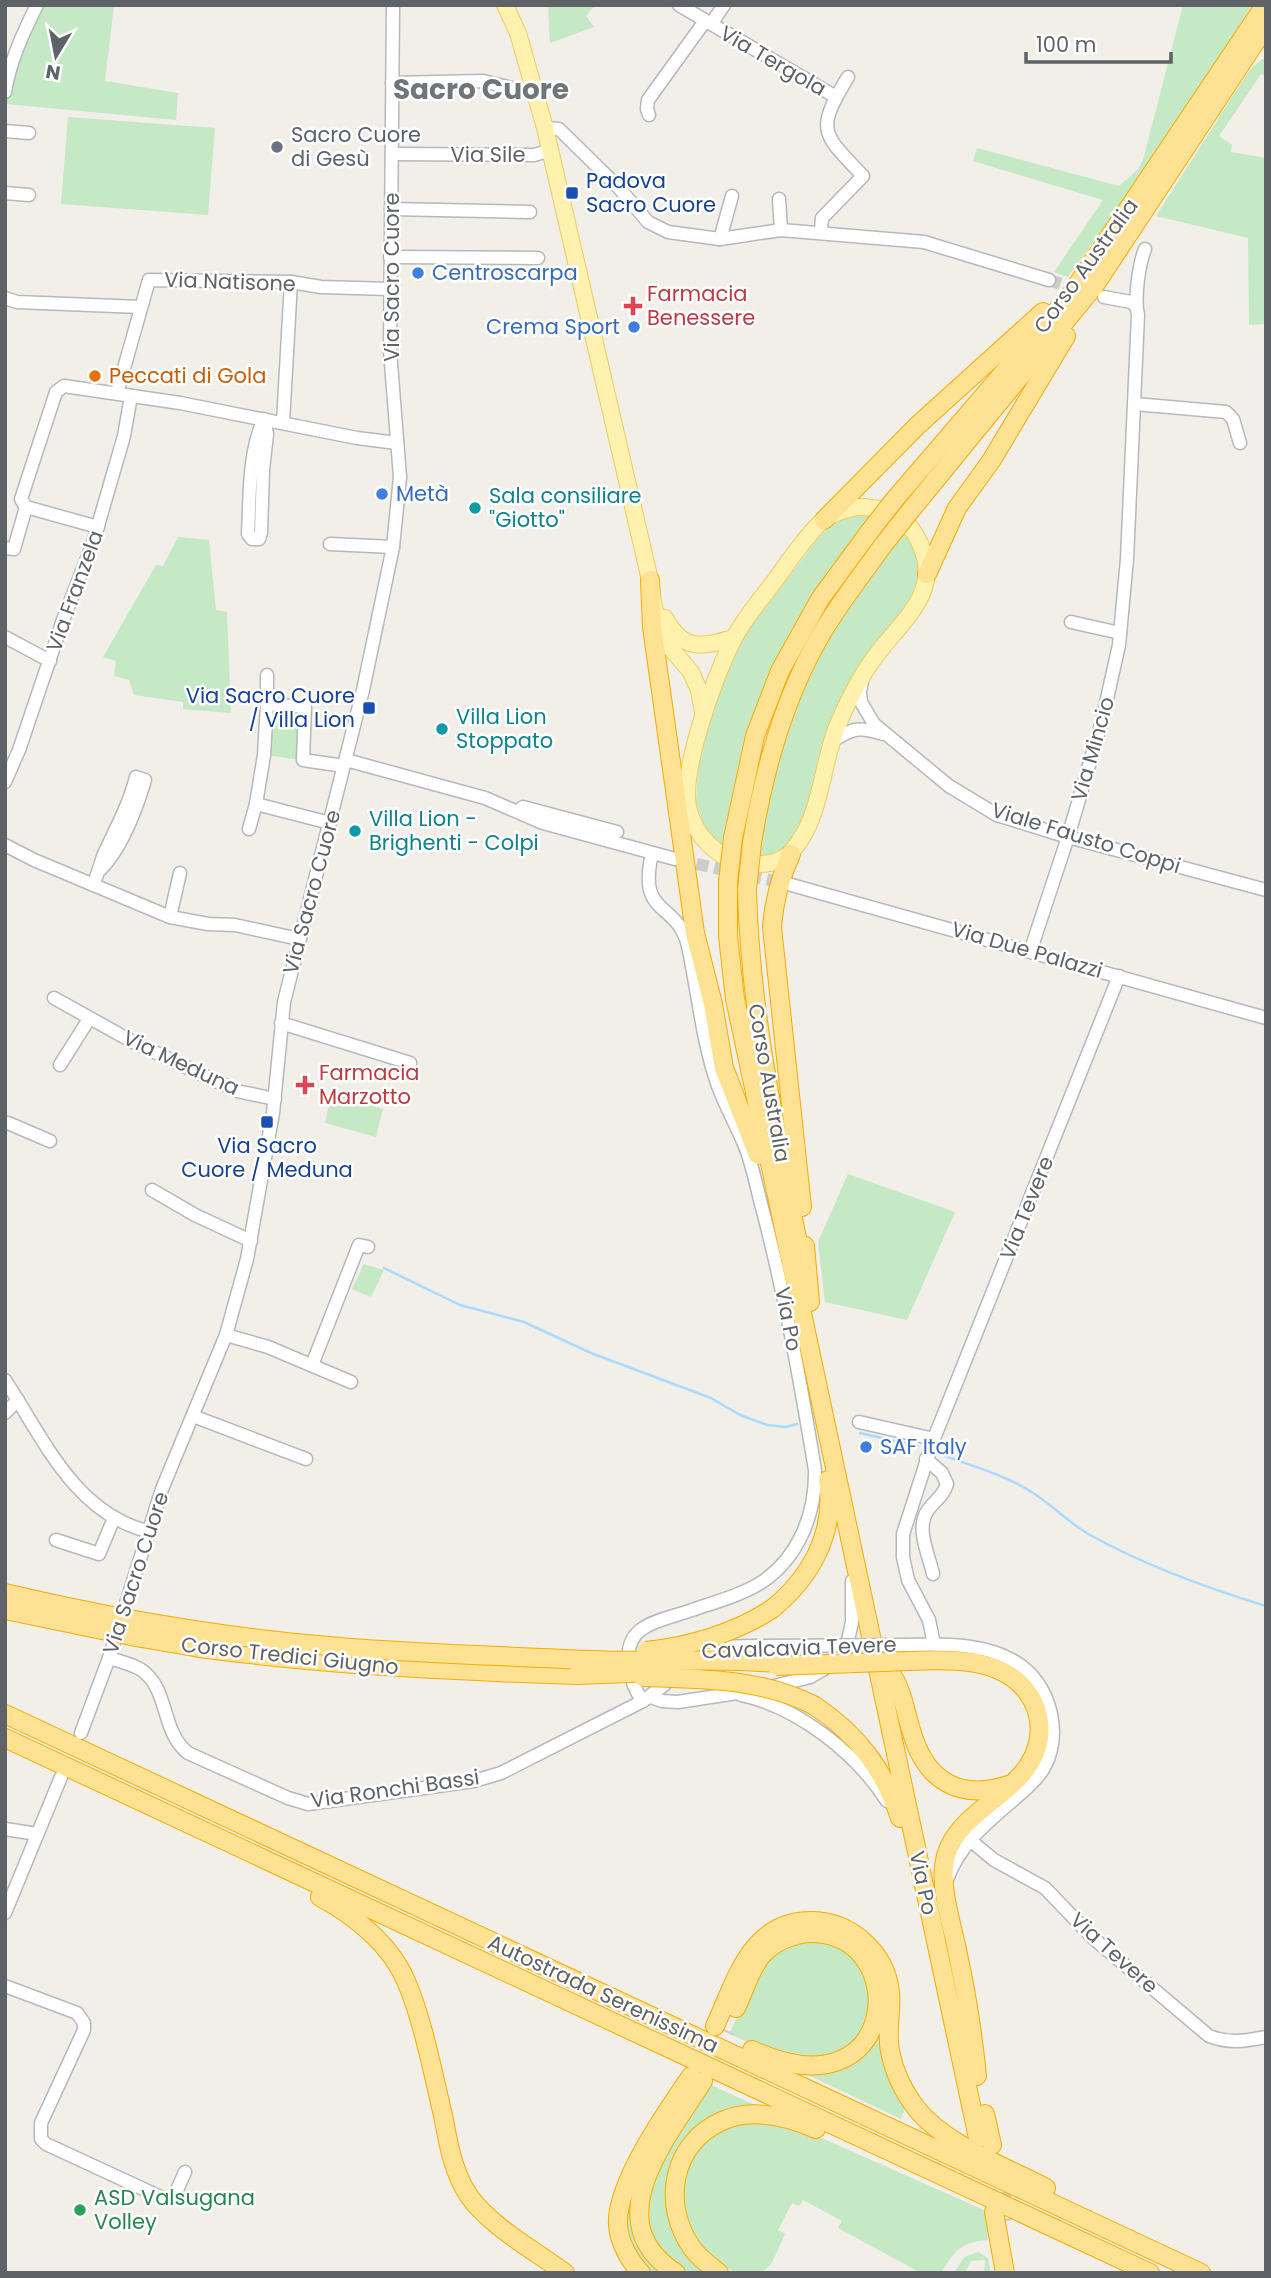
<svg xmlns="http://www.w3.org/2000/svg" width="1271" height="2278" font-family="Poppins,sans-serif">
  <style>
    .green { fill: #c5e8c5 }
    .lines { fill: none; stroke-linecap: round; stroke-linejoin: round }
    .stream { stroke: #aadaff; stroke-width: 2.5 }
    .minor-tunnel { stroke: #ccccc8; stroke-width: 12; stroke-dasharray: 12 6; stroke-linecap: butt }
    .highway-tunnel { stroke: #ccccc8; stroke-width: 18; stroke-dasharray: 18 9; stroke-linecap: butt }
    .minor-casing { stroke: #b5b8bc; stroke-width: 15 }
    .major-casing { stroke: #f2c960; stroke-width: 18 }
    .highway-casing { stroke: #f9ab00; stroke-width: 20 }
    .minor { stroke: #fff; stroke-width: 12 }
    .major { stroke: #fff2af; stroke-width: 16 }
    .highway { stroke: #fde293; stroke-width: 18 }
    .minor-bridge-casing { stroke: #b5b8bc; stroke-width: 15; stroke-linecap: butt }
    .highway-bridge-casing { stroke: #f9ab00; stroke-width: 20; stroke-linecap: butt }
    .minor-bridge { stroke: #fff; stroke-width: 12 }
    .highway-bridge { stroke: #fde293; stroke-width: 18 }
    .worship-dot { fill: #6b7280; stroke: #fff; stroke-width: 2.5 }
    .transit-dot { fill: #1a4fb4; stroke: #fff; stroke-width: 2.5 }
    .shop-dot { fill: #3f7fe0; stroke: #fff; stroke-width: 2.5 }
    .health-dot { fill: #e0444e; stroke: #fff; stroke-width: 2.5 }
    .food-dot { fill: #e8710a; stroke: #fff; stroke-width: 2.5 }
    .culture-dot { fill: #0f9aa8; stroke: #fff; stroke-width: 2.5 }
    .leisure-dot { fill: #2e9e5b; stroke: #fff; stroke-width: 2.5 }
    .labels { text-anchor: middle; stroke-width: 5; stroke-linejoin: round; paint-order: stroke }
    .street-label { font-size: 21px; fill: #5f6368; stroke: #fff }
    .worship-label { font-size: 21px; fill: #5b616d; stroke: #fff; text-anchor: start }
    .transit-label { font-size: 21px; fill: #164399; stroke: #fff; text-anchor: start }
    .shop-label { font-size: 21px; fill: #366cbe; stroke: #fff; text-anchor: start }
    .health-label { font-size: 21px; fill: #be3a42; stroke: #fff; text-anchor: start }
    .food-label { font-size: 21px; fill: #c56008; stroke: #fff; text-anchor: start }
    .culture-label { font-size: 21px; fill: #0d838f; stroke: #fff; text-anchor: start }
    .leisure-label { font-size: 21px; fill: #27864d; stroke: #fff; text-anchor: start }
    .district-label { font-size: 28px; font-weight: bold; fill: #70757a; stroke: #fff }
  </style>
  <rect width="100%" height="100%" fill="#f1efe8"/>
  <g class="green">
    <polygon points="39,5 114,5 105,81 178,93 176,120 6,104 10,80"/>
    <polygon points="548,5 595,5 586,16 594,27 550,43"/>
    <polygon points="1183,5 1252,5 1226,49 1121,204 1068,277 1054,272 1103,200 973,161 977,148 1119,186 1138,169 1143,160"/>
    <polygon points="1262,59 1266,59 1266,76 1261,74 1219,136 1232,145 1231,152 1266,158 1266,324 1249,325 1248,238 1156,216 1236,91 1251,69"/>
    <polygon points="68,117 215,128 208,215 61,204"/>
    <path d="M856,514H871L823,580L760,700L742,752L722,849L706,831L696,803L698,764L708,716L740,641L819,537C831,525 840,518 856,514Z"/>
    <path d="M903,531C918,550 922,568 915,591C907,617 879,638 863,660C846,683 836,710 825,737C812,766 809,840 777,854C772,857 763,857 756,858C767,779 794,701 833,632C854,596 879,564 903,531Z"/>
    <polygon points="178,537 209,540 216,610 227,612 231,713 183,709 183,702 134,695 129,680 114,676 116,661 103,657 156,565 163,566"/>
    <polygon points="269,705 303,709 301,760 266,755"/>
    <polygon points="332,1093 383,1109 376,1137 325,1123"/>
    <polygon points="848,1174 955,1212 907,1320 825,1302 818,1242"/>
    <polygon points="364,1264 384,1270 371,1297 352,1289"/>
    <polygon points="812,1939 837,1945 857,1959 870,1985 866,2031 833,2058 780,2056 729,2034 764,1960 785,1945"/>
    <path d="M881,2020L906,2106L901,2119L806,2074C852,2072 865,2062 881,2020Z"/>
    <path d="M707,2083L761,2108L725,2114L669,2184L706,2273C670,2273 664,2254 645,2228L652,2178Z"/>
    <path d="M771,2121L808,2132L986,2211L988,2240C960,2242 955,2251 941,2273H921L838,2228L842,2221L803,2200L799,2206L792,2203L778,2230L785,2234L772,2263L766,2269L759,2273H736L711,2259L694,2239L681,2208L682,2174L707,2136L733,2124Z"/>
    <path d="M643,2170C625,2226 629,2229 666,2273H649C613,2228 621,2219 643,2170Z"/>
    <polygon points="978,2252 988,2258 991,2273 984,2273 985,2260 971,2261 965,2273 954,2273 964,2257"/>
  </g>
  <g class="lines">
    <g class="stream">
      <polyline points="384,1268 460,1305 524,1322 591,1353 711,1398 740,1415 767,1425 786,1427 797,1424"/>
      <polyline points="860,1433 917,1446"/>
      <path d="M938,1453C970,1466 1008,1475 1036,1495C1056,1508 1071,1525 1092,1536C1146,1566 1207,1588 1266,1606"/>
    </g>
    <g class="minor-tunnel">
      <polyline points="1049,280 1080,290"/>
      <polyline points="679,860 788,884"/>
    </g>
    <g class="highway-tunnel">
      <polyline points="703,2081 726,2030"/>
      <polyline points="996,2166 1007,2221"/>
    </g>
    <defs>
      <g id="minor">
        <polyline points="679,5 836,97"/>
        <polyline points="711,24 724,5"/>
        <polyline points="392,83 483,81 524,91"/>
        <path d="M5,92C10,61 23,33 37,5"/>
        <polyline points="649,115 647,109 648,100 705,21"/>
        <polyline points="545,128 559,129 619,188 648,222 668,232 720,239 781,230 924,242 1049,280"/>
        <polyline points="5,131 29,133"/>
        <polyline points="392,154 534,155 541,153"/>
        <polyline points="5,193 29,195"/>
        <polyline points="779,199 781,230"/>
        <polyline points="391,209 530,212"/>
        <path d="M821,231L822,218L863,176C822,133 815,131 848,77"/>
        <polyline points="720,239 732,196"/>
        <polyline points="390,257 538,258"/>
        <polyline points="1104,297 1131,302 1136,306"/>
        <polyline points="5,298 17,302 140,307"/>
        <polyline points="117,393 149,280 291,282 321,287 390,289"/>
        <polyline points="1135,404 1226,412 1233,419 1240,443"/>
        <path d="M264,419L267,434L263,470L261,533L259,539H252L248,534C250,497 248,453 264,419Z"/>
        <polyline points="283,422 291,282"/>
        <polyline points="98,527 26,507 21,499 56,392 64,386 180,403 357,438 397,443"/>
        <polyline points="330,544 393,547"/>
        <polyline points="5,548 14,549 26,507"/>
        <polyline points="1071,622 1120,633"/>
        <polyline points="5,637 50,661"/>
        <polyline points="267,675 267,704"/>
        <polyline points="862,681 860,692 861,702 874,724 949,786 997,815 1068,837 1266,890"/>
        <path d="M831,742C852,728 859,726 883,734"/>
        <polyline points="346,760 485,798 543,823 675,859"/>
        <polyline points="5,782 19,750 63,620 93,543 124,436 131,396"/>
        <polyline points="518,811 523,807 617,832"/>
        <polyline points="330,823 256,804 264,755 267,704 305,707 303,760 344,766"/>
        <polyline points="249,829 256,804"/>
        <polyline points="5,845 34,860 170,917 208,924 235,925 299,939"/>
        <polyline points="788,884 1266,1018"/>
        <path d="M93,885C98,874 100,864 104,854C116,828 129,805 136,777L145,780C136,810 122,848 100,870"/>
        <polyline points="170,917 180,873"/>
        <path d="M1033,943L1068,837L1102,721L1119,645L1127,559L1138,315C1134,299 1139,264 1145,249"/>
        <polyline points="54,998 133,1042 237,1091 275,1099"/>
        <polyline points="281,1023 410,1063"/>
        <polyline points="60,1065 89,1019"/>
        <polyline points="8,1123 50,1141"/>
        <polyline points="152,1190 195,1215 251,1241"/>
        <polyline points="226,1335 268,1347 351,1382"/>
        <polyline points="312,1365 359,1245 368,1247"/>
        <path d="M5,1380C43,1438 74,1512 147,1531"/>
        <polyline points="5,1413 18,1400"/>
        <polyline points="193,1416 306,1459"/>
        <polyline points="859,1422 934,1439"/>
        <path d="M926,1459L942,1473L947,1484C943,1497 935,1500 928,1510C915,1528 929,1555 933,1574"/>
        <polyline points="56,1540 99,1554 114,1518"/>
        <polyline points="934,1644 929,1620 908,1580 903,1557 903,1534 933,1441 1119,976"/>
        <path d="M906,1645C965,1643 1035,1644 1051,1714C1055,1733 1053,1754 1042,1771C1034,1783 1022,1792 1012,1801C985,1824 960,1845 947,1879"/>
        <polyline points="696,1649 709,1647 756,1646"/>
        <path d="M109,1658C119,1661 131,1664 140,1669C170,1688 160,1731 188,1753L288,1798L308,1804L474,1781L501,1773L643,1701L664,1685L672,1675"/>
        <path d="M741,1695C798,1707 856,1753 887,1801"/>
        <polyline points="651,1697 662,1701 678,1702 763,1689 810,1677 824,1669 838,1658 847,1645 852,1622 852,1581"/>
        <path d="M643,1701C629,1684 619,1644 642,1629C656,1619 676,1616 692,1610C715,1602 742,1595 762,1582C799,1557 816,1513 815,1470C800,1380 784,1289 760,1200C756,1183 752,1165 746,1149C738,1128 726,1108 718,1086C702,1041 698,992 688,946C677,900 637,918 652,854"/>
        <polyline points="81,1733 109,1658 162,1489 226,1335 247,1259 273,1113 284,1002 363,690 393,547 400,477 390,351 393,5"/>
        <polyline points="5,1829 37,1834"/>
        <path d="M970,1840L994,1860L1045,1888L1093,1938L1209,2036C1230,2044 1245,2041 1266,2037"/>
        <polyline points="5,1913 61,1777"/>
        <polyline points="5,1986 77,2013 84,2023 84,2030 41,2123 41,2139 46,2144 167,2200 174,2197 185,2172"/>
      </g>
      <g id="major">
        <polyline points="505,5 518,33 545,128 650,580 654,607 662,633 667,644 691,672 699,690 703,712"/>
        <path d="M856,507C880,507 902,512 915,534C948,589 904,617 875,657C860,677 849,699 839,722C821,762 823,815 793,850C781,865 762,865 745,863C717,859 694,835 688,807C681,768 715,676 733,640C744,618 762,598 776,579C790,560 804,538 822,521C832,513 844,510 856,507Z"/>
        <path d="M665,618C683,652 702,647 734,638"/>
      </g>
      <g id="highway">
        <polyline points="895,499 1071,294 1265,5"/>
        <polyline points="911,510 1095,285 1266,26"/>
        <polyline points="824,520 918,425 1043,312"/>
        <polyline points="927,574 957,508 991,461 1066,336"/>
        <polyline points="650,580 652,627 695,933 713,1004 724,1068 758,1155"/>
        <polyline points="733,838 755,736 780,671 820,599 870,531"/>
        <path d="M752,843C764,769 784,696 823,631C841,601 863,573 884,544"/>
        <path d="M791,854C780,878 774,900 772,927L802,1207"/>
        <polyline points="728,882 728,936 735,999 978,2138"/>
        <path d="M747,889C750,1016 777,1135 801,1259"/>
        <polyline points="805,1246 810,1302"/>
        <path d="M772,1609C811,1577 836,1533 828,1480"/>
        <path d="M200,1648C328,1665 449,1671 577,1675"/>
        <path d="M909,1661C948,1659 1002,1657 1027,1692C1037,1705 1041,1722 1039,1738C1031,1796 950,1808 944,1866C941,1895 953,1927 958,1955C967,1996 973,2035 977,2076"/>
        <path d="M890,1672C903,1690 905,1712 912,1733C926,1781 960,1801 1008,1785"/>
        <path d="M815,1706C857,1734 884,1769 900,1818"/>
        <polyline points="5,1714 1201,2273"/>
        <polyline points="5,1738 1150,2273"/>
        <path d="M320,1897C354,1915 391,1945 406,1981C423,2020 433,2074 443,2115C448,2142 453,2173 469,2196C490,2226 535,2251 565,2273"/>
        <path d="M736,2008C744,1992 750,1969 762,1955C775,1941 796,1932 815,1933C913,1938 899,2118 752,2050"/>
        <path d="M715,2026C736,1981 750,1921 811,1921C851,1921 886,1953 890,1992C892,2012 886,2031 890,2051C894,2072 903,2091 916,2108C944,2144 1006,2167 1046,2188"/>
        <polyline points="985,2114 992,2145"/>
        <polyline points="994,2212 1005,2273"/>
        <path d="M641,2273C629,2260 619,2242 618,2225C615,2185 668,2109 691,2076"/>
        <path d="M676,2273C595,2221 668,2137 703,2081"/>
        <path d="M719,2273C709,2265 699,2258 692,2248C661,2204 672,2143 722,2121C753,2107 788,2117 816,2129"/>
      </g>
    </defs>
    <use href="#minor" class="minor-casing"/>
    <use href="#major" class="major-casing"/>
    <use href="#highway" class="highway-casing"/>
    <use href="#minor" class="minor"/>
    <use href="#major" class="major"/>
    <use href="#highway" class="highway"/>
    <defs>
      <polyline id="minor-bridge" points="756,1646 906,1645"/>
      <g id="highway-bridge">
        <polyline points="870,531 895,499"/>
        <polyline points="884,544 911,510"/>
        <polyline points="728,882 733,838"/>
        <polyline points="747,889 752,843"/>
        <path d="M5,1593C115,1619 227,1638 340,1647C423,1654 506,1656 589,1660C654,1663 720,1657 785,1664"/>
        <polyline points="5,1610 136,1637 200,1648"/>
        <path d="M646,1651C692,1646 733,1634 772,1609"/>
        <polyline points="776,1666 909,1661"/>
        <polyline points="577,1675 654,1672"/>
        <path d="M643,1677C702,1679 761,1678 815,1706"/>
      </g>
    </defs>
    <use href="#minor-bridge" class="minor-bridge-casing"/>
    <use href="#highway-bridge" class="highway-bridge-casing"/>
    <use href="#minor-bridge" class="minor-bridge"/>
    <use href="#highway-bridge" class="highway-bridge"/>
  </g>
  <circle class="worship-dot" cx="277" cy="147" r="7"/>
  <g class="transit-dot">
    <rect x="565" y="186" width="14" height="14" rx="3.5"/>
    <rect x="362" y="701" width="14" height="14" rx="3.5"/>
    <rect x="260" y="1115" width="14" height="14" rx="3.5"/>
  </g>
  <g class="shop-dot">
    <circle cx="418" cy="273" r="7"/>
    <circle cx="634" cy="327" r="7"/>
    <circle cx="382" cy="494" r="7"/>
    <circle cx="866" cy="1447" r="7"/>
  </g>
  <g class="health-dot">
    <path d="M629.5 295.5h7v7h7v7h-7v7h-7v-7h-7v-7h7z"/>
    <path d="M301.5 1074.5h7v7h7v7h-7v7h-7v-7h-7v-7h7z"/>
  </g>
  <circle class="food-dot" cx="95" cy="376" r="7"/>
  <g class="culture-dot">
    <circle cx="475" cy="508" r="7"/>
    <circle cx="442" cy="729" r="7"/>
    <circle cx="355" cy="831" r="7"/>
  </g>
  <circle class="leisure-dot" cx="80" cy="2210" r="7"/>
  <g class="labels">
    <g class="street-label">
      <text transform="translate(773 61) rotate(30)" y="7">Via Tergola</text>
      <text x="488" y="162">Via Sile</text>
      <text transform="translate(1086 266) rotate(-54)" y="7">Corso Australia</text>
      <text transform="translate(392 277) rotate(-90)" y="7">Via Sacro Cuore</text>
      <text transform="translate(230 282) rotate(2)" y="7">Via Natisone</text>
      <text transform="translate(75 591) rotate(-70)" y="7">Via Franzela</text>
      <text transform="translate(1093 749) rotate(-74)" y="7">Via Mincio</text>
      <text transform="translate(1086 838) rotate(17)" y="7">Viale Fausto Coppi</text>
      <text transform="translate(312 892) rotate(-75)" y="7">Via Sacro Cuore</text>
      <text transform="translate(1027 950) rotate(16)" y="7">Via Due Palazzi</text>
      <text transform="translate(181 1063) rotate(25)" y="7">Via Meduna</text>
      <text transform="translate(769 1083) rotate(80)" y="7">Corso Australia</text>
      <text transform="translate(1027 1208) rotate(-68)" y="7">Via Tevere</text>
      <text transform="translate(788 1319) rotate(79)" y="7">Via Po</text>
      <text transform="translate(136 1573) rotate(-72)" y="7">Via Sacro Cuore</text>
      <text transform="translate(799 1648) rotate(-2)" y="7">Cavalcavia Tevere</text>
      <text transform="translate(290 1656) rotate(6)" y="7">Corso Tredici Giugno</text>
      <text transform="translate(395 1789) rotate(-8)" y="7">Via Ronchi Bassi</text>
      <text transform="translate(923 1883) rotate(78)" y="7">Via Po</text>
      <text transform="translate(1114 1953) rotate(42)" y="7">Via Tevere</text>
      <text transform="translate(603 1994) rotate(25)" y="7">Autostrada Serenissima</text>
    </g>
    <g class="worship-label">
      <text x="291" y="142">Sacro Cuore<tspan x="291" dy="24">di Gesù</tspan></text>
    </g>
    <g class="transit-label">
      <text x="586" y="188">Padova<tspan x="586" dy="24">Sacro Cuore</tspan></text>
      <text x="355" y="703" text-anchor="end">Via Sacro Cuore<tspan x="355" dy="24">/ Villa Lion</tspan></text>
      <text x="267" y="1153" text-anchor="middle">Via Sacro<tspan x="267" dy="24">Cuore / Meduna</tspan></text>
    </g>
    <g class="shop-label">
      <text x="432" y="280">Centroscarpa</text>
      <text x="620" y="334" text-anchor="end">Crema Sport</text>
      <text x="396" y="501">Metà</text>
      <text x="880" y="1454">SAF Italy</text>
    </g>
    <g class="health-label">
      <text x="647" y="301">Farmacia<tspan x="647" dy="24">Benessere</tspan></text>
      <text x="319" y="1080">Farmacia<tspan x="319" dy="24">Marzotto</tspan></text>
    </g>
    <g class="food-label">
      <text x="109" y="383">Peccati di Gola</text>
    </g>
    <g class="culture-label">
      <text x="489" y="503">Sala consiliare<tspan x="489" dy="24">"Giotto"</tspan></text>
      <text x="456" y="724">Villa Lion<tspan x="456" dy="24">Stoppato</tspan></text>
      <text x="369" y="826">Villa Lion -<tspan x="369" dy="24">Brighenti - Colpi</tspan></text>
    </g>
    <g class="leisure-label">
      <text x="94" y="2205">ASD Valsugana<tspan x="94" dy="24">Volley</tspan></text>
    </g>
    <g class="district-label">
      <text x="481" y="99">Sacro Cuore</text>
    </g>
  </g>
  <rect width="1271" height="2278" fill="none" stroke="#5f6368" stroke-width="14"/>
  <g transform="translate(56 56) rotate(190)" stroke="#ffffff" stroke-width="5" paint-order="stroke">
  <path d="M0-5L12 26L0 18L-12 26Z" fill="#5f6368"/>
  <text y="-10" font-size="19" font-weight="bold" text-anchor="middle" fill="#5f6368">N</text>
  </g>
  <path d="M1026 52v10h145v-10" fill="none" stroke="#5f6368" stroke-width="3.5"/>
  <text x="1036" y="52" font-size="21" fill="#5f6368" stroke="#ffffff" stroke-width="5" paint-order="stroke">100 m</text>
</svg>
